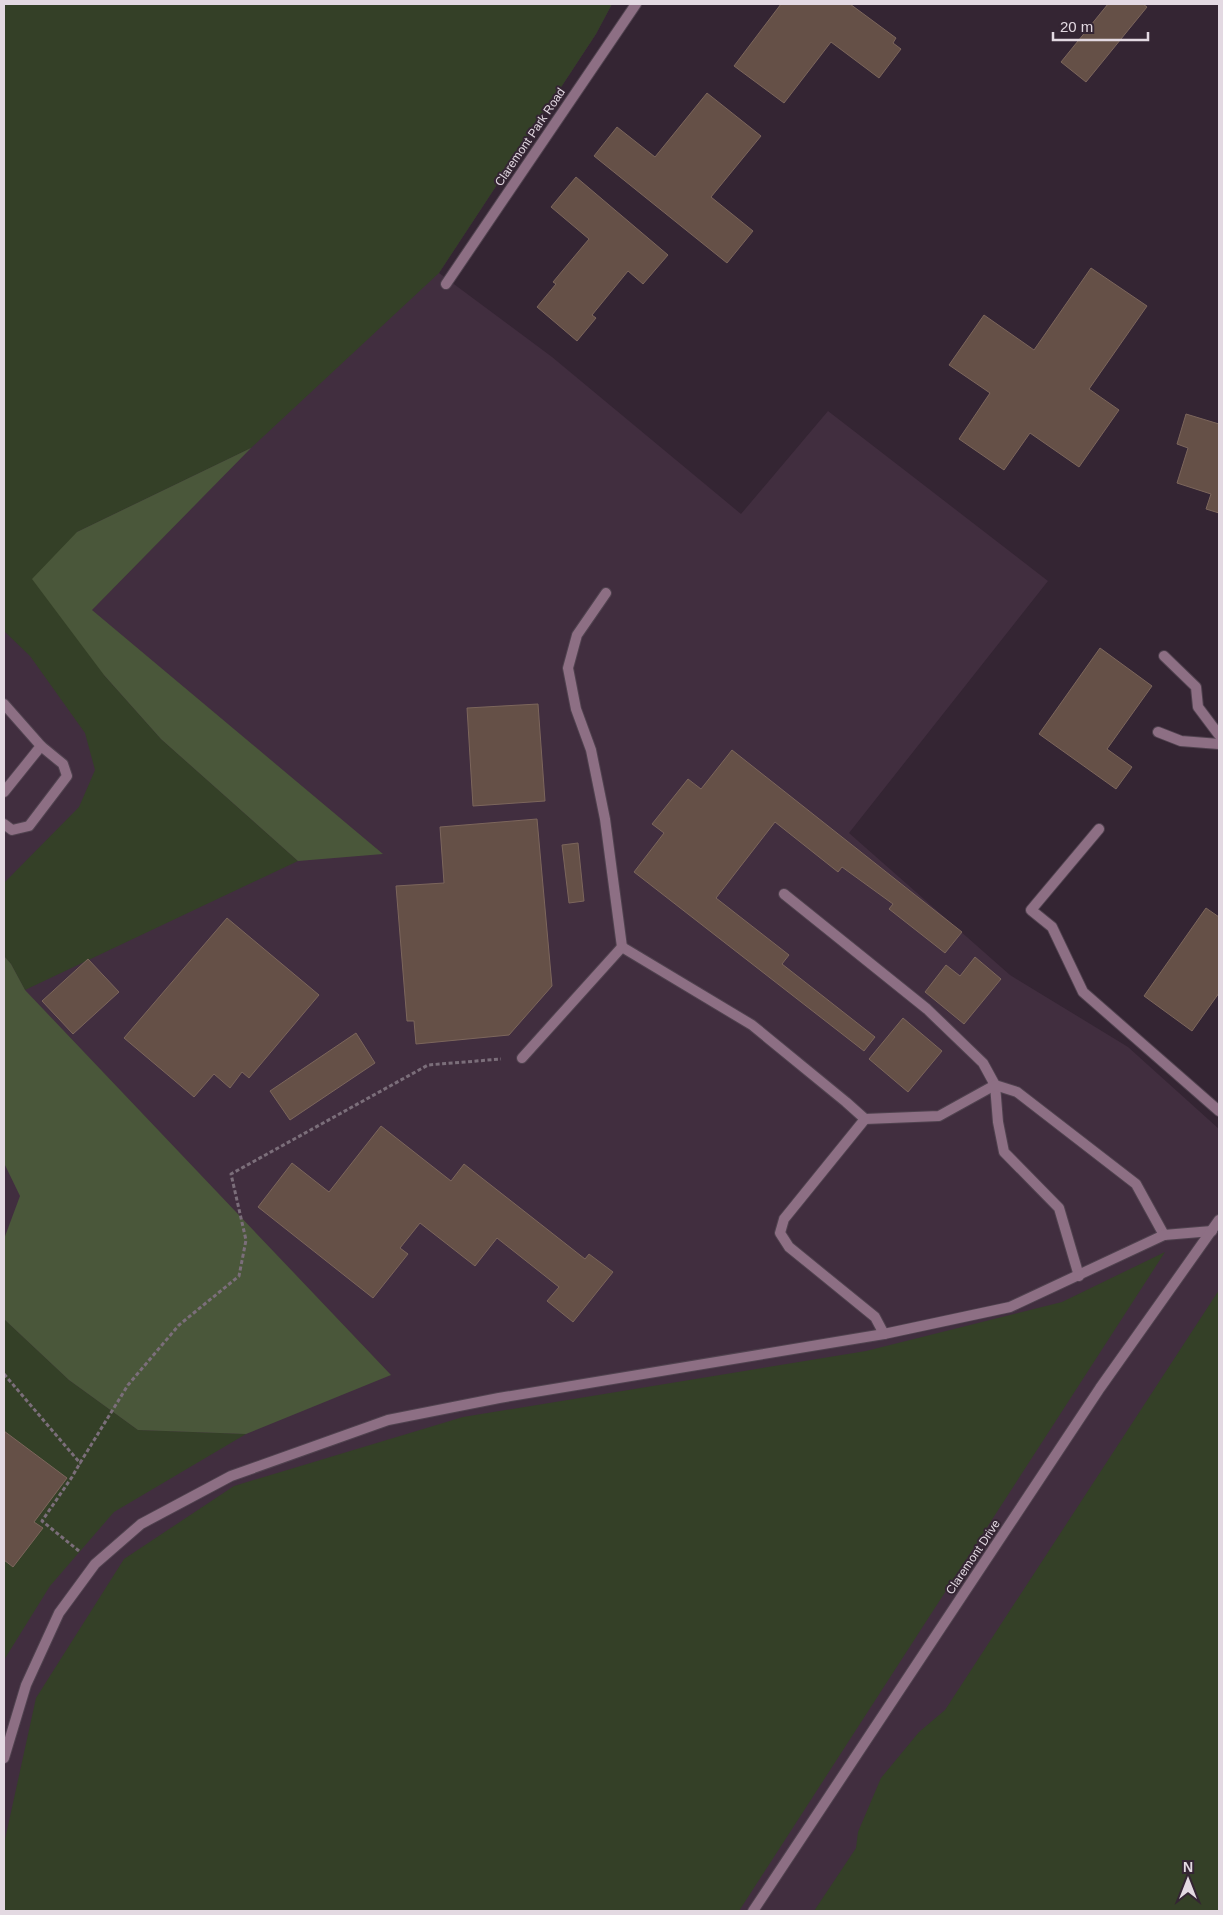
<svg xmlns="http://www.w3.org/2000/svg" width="1223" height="1915" font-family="Helvetica,sans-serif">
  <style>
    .built { fill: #412e3f }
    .green { fill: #344027 }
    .forest { fill: #4a573a }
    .building { fill: #655047; stroke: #7c665c }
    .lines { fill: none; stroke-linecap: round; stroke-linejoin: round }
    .lane-casing { stroke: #50424f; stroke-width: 12 }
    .street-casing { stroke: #50424f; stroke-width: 12 }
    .path { stroke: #7b6e7a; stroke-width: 3; stroke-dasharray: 4 2.5; stroke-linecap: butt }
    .lane { stroke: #8d6f84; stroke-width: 10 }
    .street { stroke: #8d6f84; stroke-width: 10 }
    .labels { text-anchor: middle; stroke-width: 4; stroke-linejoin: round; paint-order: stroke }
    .street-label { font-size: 12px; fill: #e3d9e2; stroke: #342533 }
  </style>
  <rect width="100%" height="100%" fill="#342533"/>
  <polygon class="built" points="4,4 612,4 596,34 439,273 552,357 741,514 828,411 1048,581 849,833 1010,975 1128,1047 1219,1129 1219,1911 4,1911"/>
  <g class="green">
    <polygon points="4,4 612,4 596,34 439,273 251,448 77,532 104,675 161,739 298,861 25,990 11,964 4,956 4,883 79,807 95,770 85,733 30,656 4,631"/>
    <polygon points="1165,1252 739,1911 4,1911 4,1844 36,1698 124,1559 234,1486 463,1417 866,1351 1062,1302"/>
    <polygon points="1219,1290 1219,1911 814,1911 856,1848 858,1832 881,1778 919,1732 945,1710"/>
    <polygon points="4,1319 69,1380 138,1430 246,1434 114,1512 50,1586 4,1660"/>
  </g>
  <g class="forest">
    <polygon points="251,448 92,610 383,854 298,861 161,739 104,675 32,579 77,532"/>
    <polygon points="4,956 11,964 25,990 391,1375 246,1434 138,1430 69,1380 4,1319 4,1239 20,1196 4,1163"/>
  </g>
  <g class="building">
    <polygon points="781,4 850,4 896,38 893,43 901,49 879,78 831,42 784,103 734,66"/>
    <polygon points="1108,4 1143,4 1147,7 1086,82 1061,62"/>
    <polygon points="707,93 761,136 711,197 753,231 727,263 594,156 617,127 655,157"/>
    <polygon points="576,177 668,255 643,284 628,271 592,315 596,318 577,341 537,307 556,284 553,282 589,239 551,207"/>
    <polygon points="1091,268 1147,306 1089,389 1119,410 1079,467 1030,433 1004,470 959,439 990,393 949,365 984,315 1034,350"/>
    <polygon points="1186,414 1219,424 1219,513 1206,509 1211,494 1177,483 1188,448 1177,444"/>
    <polygon points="1100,648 1152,686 1107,749 1132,767 1116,789 1039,734"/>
    <polygon points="538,704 545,801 473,806 467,708"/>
    <polygon points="732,750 962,932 945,953 889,909 893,904 842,867 838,872 775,822 716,898 789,955 782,964 875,1037 864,1051 634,872 664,833 652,824 688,779 701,789"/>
    <polygon points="537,819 552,986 509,1035 416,1044 414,1021 407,1021 396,886 444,883 440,827"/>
    <polygon points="578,843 584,901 569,903 562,845"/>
    <polygon points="1206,908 1219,917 1219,993 1192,1031 1144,996"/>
    <polygon points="227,918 319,995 249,1078 242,1072 230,1088 214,1074 194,1097 124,1038"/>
    <polygon points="975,957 1001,979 964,1024 925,992 946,965 960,976"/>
    <polygon points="88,959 119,992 73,1034 42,1001"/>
    <polygon points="903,1018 942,1051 908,1092 869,1059"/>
    <polygon points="356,1033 375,1063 290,1120 270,1091"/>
    <polygon points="381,1126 451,1181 464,1164 585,1259 589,1254 613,1272 573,1322 547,1301 559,1287 497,1238 475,1266 420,1223 400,1248 408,1254 373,1298 258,1207 292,1163 329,1192"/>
    <polygon points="4,1431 67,1478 34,1522 43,1528 13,1567 4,1560"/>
  </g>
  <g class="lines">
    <defs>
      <g id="lane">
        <polyline points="606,593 577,635 568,668 576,709 591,750 605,819 622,947"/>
        <polyline points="1164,656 1196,687 1198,707 1219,735"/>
        <polyline points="4,704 41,746 4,792"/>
        <polyline points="1158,732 1181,741 1219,744"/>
        <polyline points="4,824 12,830 29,826 67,776 63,764 41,746"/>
        <polyline points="1099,829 1031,910 1052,927 1083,992 1219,1111"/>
        <polyline points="784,894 927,1009 983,1063 995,1085 998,1122 1004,1152 1059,1208 1079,1276"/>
        <polyline points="522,1058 622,947 752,1025 846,1102 865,1119 939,1116 995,1085 1017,1092 1136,1184 1164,1235"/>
        <polyline points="865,1119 784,1219 780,1233 789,1247 875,1317 884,1334"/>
        <polyline points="4,1758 26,1685 59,1613 95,1564 141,1524 231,1476 388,1420 499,1398 884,1334 1010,1307 1164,1235 1212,1231"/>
      </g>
      <g id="street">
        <polyline points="446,284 636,4"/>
        <polyline points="753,1911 1100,1388 1219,1220"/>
      </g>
    </defs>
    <use href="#lane" class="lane-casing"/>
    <use href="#street" class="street-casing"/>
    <g class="path">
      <polyline points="4,1374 80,1463 128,1385 179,1325 239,1276 246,1240 231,1174 428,1065 501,1059"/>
      <polyline points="79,1551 42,1521 72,1477 80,1463"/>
    </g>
    <use href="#lane" class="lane"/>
    <use href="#street" class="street"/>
  </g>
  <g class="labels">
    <g class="street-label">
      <text transform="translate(530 137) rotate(-56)" y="4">Claremont Park Road</text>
      <text transform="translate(973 1557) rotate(-56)" y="4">Claremont Drive</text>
    </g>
  </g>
  <rect width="1223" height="1915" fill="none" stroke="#e3d9e2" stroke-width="10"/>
  <g transform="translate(1188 1880)" stroke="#342533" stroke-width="4" paint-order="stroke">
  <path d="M0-4L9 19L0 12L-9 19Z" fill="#e3d9e2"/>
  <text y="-8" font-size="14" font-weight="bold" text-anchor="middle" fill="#e3d9e2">N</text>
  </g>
  <path d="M1053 32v8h95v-8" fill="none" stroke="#e3d9e2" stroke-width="2.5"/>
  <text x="1060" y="32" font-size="15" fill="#e3d9e2" stroke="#342533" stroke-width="4" paint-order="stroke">20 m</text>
</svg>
